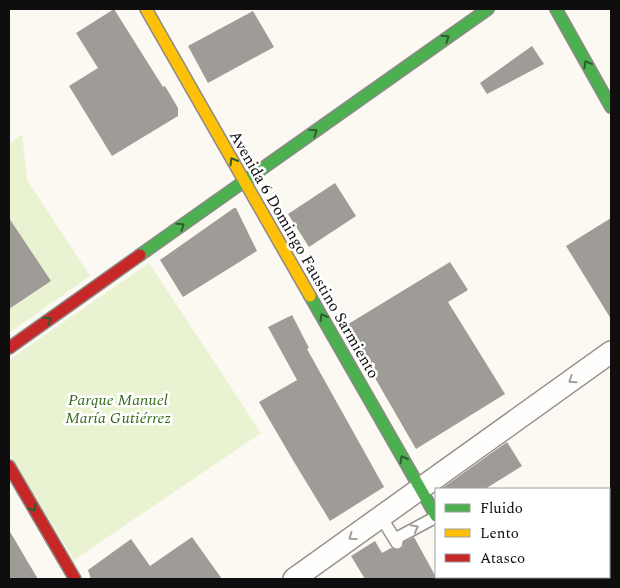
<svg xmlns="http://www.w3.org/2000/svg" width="620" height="588" font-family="Spectral,serif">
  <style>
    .green { fill: #e9f2d1 }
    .building { fill: #9f9c98 }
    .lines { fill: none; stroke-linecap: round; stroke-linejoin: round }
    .lane-casing { stroke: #959491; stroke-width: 14 }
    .street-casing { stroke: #959491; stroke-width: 24 }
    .fast-casing { stroke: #8c8a87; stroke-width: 14 }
    .slow-casing { stroke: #8c8a87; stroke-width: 14 }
    .jam-casing { stroke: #8c8a87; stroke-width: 14 }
    .lane { stroke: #fffefd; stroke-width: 11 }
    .street { stroke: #fffefd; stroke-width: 21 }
    .fast { stroke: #4caf50; stroke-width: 11 }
    .slow { stroke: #ffc107; stroke-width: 11 }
    .jam { stroke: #c62828; stroke-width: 11 }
    .oneway { stroke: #2d5e2f }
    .oneway2 { stroke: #9f9e9d }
    .labels { text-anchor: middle; stroke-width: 5; stroke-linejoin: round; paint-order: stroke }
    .street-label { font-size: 16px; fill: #0e0e0e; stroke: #fff }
    .park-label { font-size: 16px; font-style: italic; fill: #366b1a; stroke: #fff }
  </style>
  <rect width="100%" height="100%" fill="#fcf9f2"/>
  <g class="green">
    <polygon points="22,134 27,180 90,276 9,333 9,309 51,281 9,218 9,144"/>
    <polygon points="149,263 261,433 74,560 9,454 9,360"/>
  </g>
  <g class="building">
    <polygon points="114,9 163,87 165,86 178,108 178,116 112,156 69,86 98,68 76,33"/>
    <polygon points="253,11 274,47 208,83 188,46"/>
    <polygon points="532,46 544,64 487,94 480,83"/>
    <polygon points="335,183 356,216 309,247 288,214"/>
    <polygon points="234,208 236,208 257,251 183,297 160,260"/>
    <polygon points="9,218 51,281 9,309"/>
    <polygon points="611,218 611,319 566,246"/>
    <polygon points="450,262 468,290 448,302 505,394 416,449 345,326"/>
    <polygon points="292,315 309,348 307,349 384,487 330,521 294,462 259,402 297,380 268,327"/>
    <polygon points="507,442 522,466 485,489 441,489"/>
    <polygon points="9,530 29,564 38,579 9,579"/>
    <polygon points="192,537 222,579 91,579 88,570 131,539 150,566"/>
    <polygon points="414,537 437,579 365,579 351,556 375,541 382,553 391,548 398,550 403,547 404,542"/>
  </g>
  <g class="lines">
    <defs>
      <g id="lane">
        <polyline points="381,517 397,543"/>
        <polyline points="395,539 436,517"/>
      </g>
      <polyline id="street" points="294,579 611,352"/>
      <g id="fast">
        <polyline points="556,9 611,107"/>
        <polyline points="140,255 488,9"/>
        <polyline points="310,296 436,516"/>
      </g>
      <g id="slow">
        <polyline points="146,9 310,296"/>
        <polyline points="471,577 472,579"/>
      </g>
      <g id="jam">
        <polyline points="9,348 140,255"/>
        <polyline points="9,466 75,579"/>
      </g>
    </defs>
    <use href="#lane" class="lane-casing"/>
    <use href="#street" class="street-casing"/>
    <use href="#fast" class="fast-casing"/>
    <use href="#slow" class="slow-casing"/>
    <use href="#jam" class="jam-casing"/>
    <use href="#lane" class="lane"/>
    <use href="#street" class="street"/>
    <use href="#fast" class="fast"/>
    <use href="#slow" class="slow"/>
    <use href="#jam" class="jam"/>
  </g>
  <defs><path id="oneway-chevron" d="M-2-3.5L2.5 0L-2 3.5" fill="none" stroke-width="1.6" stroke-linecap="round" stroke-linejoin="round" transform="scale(1.25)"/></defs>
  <g class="oneway">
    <use href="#oneway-chevron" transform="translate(446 38) rotate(-35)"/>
    <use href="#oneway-chevron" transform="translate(587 64) rotate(-119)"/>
    <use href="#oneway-chevron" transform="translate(314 132) rotate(-35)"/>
    <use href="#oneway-chevron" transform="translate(233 161) rotate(-120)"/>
    <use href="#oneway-chevron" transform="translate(181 226) rotate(-35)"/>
    <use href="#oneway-chevron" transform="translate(323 317) rotate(-120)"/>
    <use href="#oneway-chevron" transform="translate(48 320) rotate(-35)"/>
    <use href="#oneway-chevron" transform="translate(403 459) rotate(-120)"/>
    <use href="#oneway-chevron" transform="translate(33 508) rotate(60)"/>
  </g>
  <g class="oneway2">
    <use href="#oneway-chevron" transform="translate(572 380) rotate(145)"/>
    <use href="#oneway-chevron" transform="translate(415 528) rotate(-28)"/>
    <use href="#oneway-chevron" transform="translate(352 537) rotate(144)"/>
  </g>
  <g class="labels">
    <g class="street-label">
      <text transform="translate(305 254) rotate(60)" y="6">Avenida 6 Domingo Faustino Sarmiento</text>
    </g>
    <g class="park-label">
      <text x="118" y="405">Parque Manuel<tspan x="118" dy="18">María Gutiérrez</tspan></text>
    </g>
  </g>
  <rect width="620" height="588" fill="none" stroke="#0e0e0e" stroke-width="20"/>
  <rect x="435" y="488" width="175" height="90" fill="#ffffff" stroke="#9f9f9f"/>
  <rect x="445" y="504" width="25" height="8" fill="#4caf50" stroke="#9f9f9f"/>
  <text x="480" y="513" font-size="15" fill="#0e0e0e">Fluido</text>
  <rect x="445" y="529" width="25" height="8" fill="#ffc107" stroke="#9f9f9f"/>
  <text x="480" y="538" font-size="15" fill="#0e0e0e">Lento</text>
  <rect x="445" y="554" width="25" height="8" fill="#c62828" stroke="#9f9f9f"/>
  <text x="480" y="563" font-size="15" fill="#0e0e0e">Atasco</text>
</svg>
